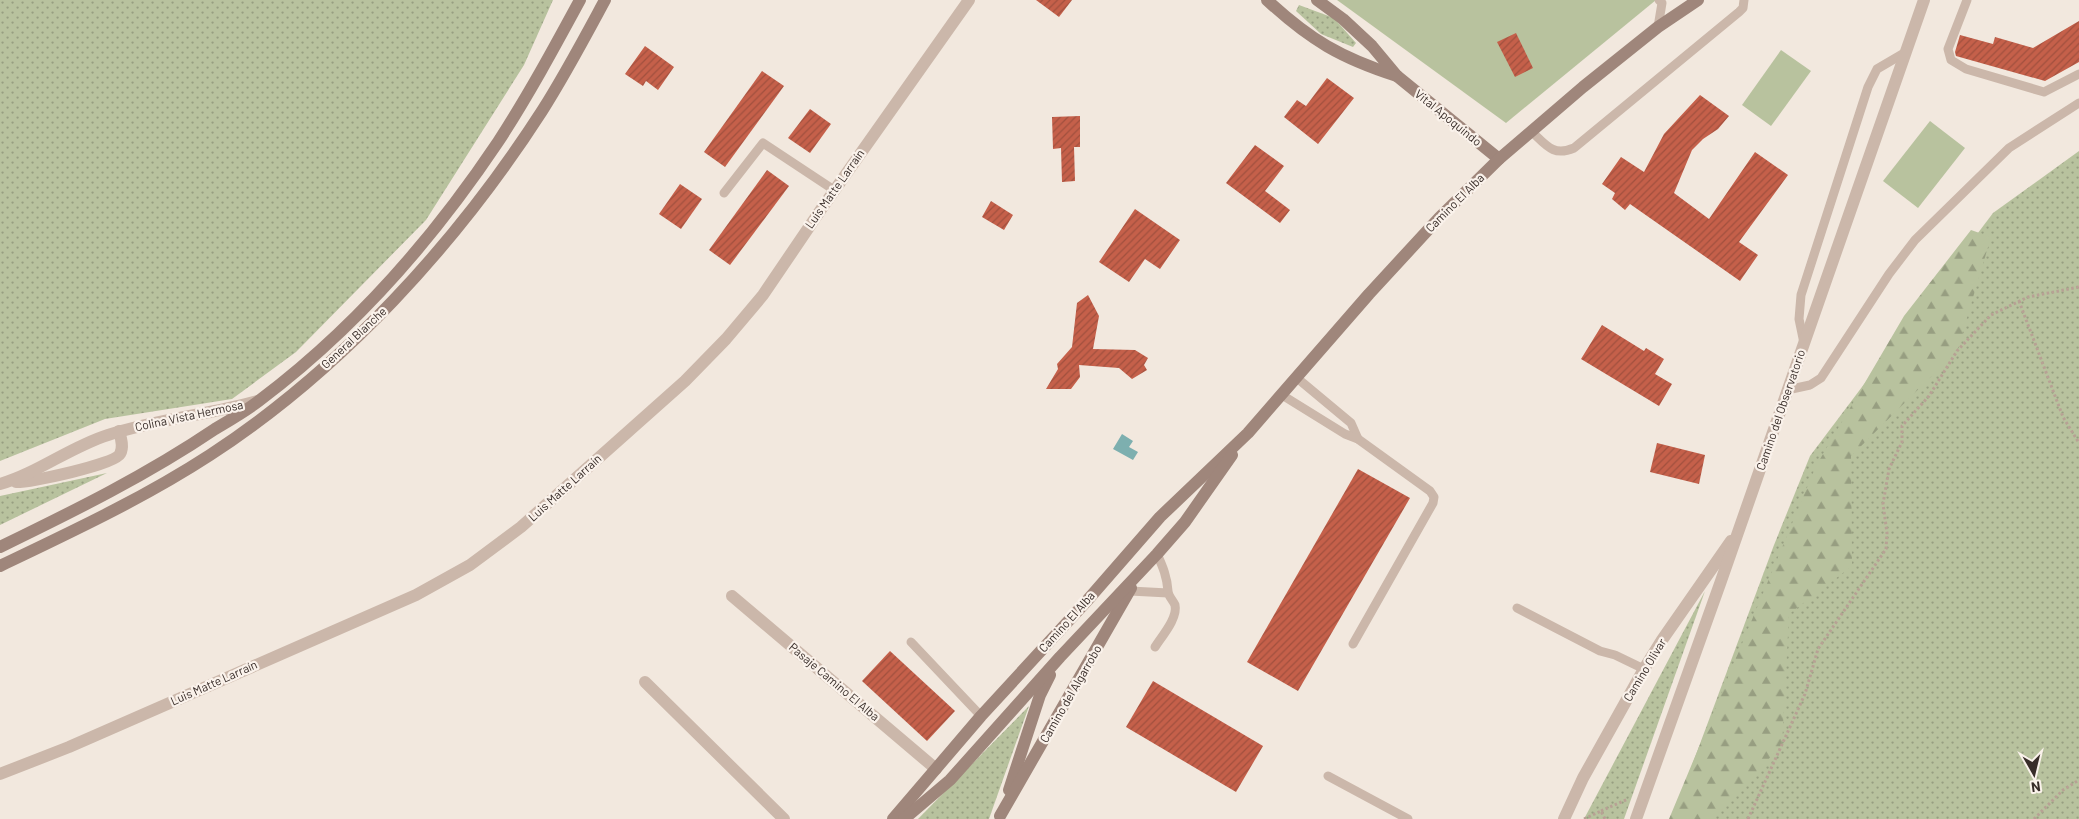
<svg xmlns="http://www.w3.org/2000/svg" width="2079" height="819" font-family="Barlow,sans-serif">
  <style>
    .grass { fill: url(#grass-dots) }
    .forest { fill: url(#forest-firs) }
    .garden { fill: #b8c29e }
    .water { fill: #7dafaf }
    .building { fill: url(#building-hatch) }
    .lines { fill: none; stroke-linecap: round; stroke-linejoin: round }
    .path { stroke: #b7a194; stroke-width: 3; stroke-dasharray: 2.5 2.5; stroke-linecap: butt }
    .lane { stroke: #cbb7aa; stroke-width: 9 }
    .street { stroke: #cbb7aa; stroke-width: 12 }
    .secondary { stroke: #9f867b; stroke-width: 12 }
    .labels { text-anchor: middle; stroke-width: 4.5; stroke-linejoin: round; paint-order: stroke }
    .street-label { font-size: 12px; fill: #382d29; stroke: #faf2eb }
  </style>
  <defs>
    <pattern id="grass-dots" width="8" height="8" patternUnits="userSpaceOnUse" patternTransform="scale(1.25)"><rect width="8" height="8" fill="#b8c29e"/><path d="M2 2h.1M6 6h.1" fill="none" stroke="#979e81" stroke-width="1.8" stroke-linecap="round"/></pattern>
    <pattern id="forest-firs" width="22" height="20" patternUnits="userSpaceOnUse" patternTransform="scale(1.25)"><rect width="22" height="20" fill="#b8c29e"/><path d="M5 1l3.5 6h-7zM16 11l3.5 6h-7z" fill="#979e81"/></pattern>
    <pattern id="building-hatch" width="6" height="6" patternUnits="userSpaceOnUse" patternTransform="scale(1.25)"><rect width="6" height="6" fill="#c5604a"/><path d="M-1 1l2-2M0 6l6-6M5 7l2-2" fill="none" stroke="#a1503e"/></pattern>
  </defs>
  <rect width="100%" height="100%" fill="#f2e8de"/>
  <g class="grass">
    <polygon points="0,0 553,0 524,65 426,220 296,352 232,399 105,419 0,461"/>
    <polygon points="1299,5 1334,18 1356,43 1353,47 1321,34 1296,11"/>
    <polygon points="2079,151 2079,819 1672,819 1774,545 1810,456 1993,213"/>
    <polygon points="107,473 0,525 0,496"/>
    <polygon points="1705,591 1624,819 1584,819"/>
    <polygon points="1029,706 989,819 918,819"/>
  </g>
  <polygon class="forest" points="1971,230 1991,237 1957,351 1851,456 1852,566 1789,614 1782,745 1712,819 1669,819 1816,466 1904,316"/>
  <g class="garden">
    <polygon points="1337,0 1656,0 1506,123"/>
    <polygon points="1781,50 1811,71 1771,126 1742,105"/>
    <polygon points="1930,121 1965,148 1918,208 1883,181"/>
  </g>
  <polygon class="water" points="1122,434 1133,441 1129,447 1138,452 1133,460 1113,449"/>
  <g class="building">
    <polygon points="1036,0 1072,0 1059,17"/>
    <polygon points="2079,21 2079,62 2045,81 1956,56 1955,52 1960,35 1993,44 1995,37 2033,48"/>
    <polygon points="1516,33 1533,68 1515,77 1497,42"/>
    <polygon points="645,46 674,67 658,90 646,81 643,86 625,74"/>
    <polygon points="762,71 784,86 725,167 704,152"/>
    <polygon points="1327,78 1354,98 1318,144 1284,117 1297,100 1306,106"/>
    <polygon points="1700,95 1729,116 1718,129 1703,139 1692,150 1674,193 1709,219 1755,152 1788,175 1739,242 1758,255 1740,281 1630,204 1625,210 1612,199 1615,193 1602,184 1621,157 1644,172 1664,134"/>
    <polygon points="810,109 831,124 810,153 788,138"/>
    <polygon points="1080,116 1080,147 1074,147 1075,181 1062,182 1061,148 1053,149 1052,117"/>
    <polygon points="1255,145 1284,166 1265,191 1290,210 1280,223 1226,183"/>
    <polygon points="767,170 789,186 730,265 709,250"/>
    <polygon points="680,184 702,199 681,229 659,214"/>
    <polygon points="991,201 1013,215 1004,230 982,217"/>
    <polygon points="1135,209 1180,240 1160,269 1145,259 1129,282 1099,262"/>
    <polygon points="1088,295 1099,316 1093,349 1135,350 1148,358 1144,365 1147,370 1132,379 1119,368 1079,365 1080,377 1071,389 1046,389 1058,369 1057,364 1072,347 1077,303"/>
    <polygon points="1602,325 1644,351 1646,348 1664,359 1655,374 1672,384 1659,406 1581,359"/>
    <polygon points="1657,443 1705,455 1699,484 1650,472"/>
    <polygon points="1358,469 1410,498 1298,691 1247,662"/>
    <polygon points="890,651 955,711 927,741 862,681"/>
    <polygon points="1153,681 1263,746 1236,792 1126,727"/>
  </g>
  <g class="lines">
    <g class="path">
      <polyline points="2019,301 2063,417 2079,443"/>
      <polyline points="1601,811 1628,799"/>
      <polyline points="1584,819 1601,811 1605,819"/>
      <polyline points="1748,819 1805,694 1818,649 1886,549 1887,533 1883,504 1889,469 1902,442 1902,426 1929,396 1957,351 1991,315 2028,297 2079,287"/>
      <polyline points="2034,819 2063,790 2079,780"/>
    </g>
    <g class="lane">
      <polyline points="1967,0 1948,49 1951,60 1966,69 2044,92 2079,74"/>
      <polyline points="1658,27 1662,3 1659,0"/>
      <path d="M1531,131C1546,145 1553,157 1574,148L1739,12L1743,8L1744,0"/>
      <polyline points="724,193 763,143 834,190"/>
      <polyline points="1804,343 1799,319 1801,295 1868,87 1877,69 1906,52"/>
      <polyline points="1297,378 1351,423 1358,439"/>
      <polyline points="1787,390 1810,385 1821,378 1889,274 1915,240 2009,148 2079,103"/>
      <polyline points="1282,395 1345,434 1358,439 1430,491 1434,497 1433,503 1353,644"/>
      <polyline points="1130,591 1168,593"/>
      <polyline points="1517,608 1600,651 1615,655 1644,669"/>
      <polyline points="911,642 981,716"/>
      <path d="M1155,647C1162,636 1178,618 1175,605C1173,600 1168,596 1168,591C1167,577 1163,567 1157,554"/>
      <polyline points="1328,776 1408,819"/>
    </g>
    <g class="street">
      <path d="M16,482C31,482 114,465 120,454C124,447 121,438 119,431"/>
      <path d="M0,484C38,473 70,447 108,435C157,419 208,415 258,401"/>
      <polyline points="732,596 936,769"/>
      <polyline points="645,682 784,819"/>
      <polyline points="0,774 69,747 416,595 470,565 521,527 685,381 726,339 763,295 822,208 969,0"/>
      <polyline points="1564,819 1583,778 1644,669 1662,640 1731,541"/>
      <polyline points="1636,819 1721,581 1924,0"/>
    </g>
    <g class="secondary">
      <path d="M1267,0C1310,40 1341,58 1397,76"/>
      <polyline points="1317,0 1343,19 1372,46 1397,76 1499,159"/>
      <path d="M0,547C74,511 147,475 215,429C230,420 246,411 260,400C353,330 433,239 498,142C528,96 554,48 580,0"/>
      <path d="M0,566C71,532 144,498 210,455C342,369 457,243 542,111C565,75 585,37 605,0"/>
      <polyline points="1009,790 1040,695 1050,675"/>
      <polyline points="1000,816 1131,588"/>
      <polyline points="893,819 981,716 1085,603 1160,517 1248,433 1369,294 1439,218 1499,159 1583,87 1658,27 1698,0"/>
      <polyline points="904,819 950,780 1060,657 1157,554 1185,522 1232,455"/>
    </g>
  </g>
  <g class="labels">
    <g class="street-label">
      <text transform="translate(1448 118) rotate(39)" y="4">Vital Apoquindo</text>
      <text transform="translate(835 189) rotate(-55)" y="4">Luis Matte Larraín</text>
      <text transform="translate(1455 203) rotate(-45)" y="4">Camino El Alba</text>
      <text transform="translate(354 338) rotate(-43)" y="4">General Blanche</text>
      <text transform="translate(1781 410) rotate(-71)" y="4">Camino del Observatorio</text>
      <text transform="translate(189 416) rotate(-12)" y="4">Colina Vista Hermosa</text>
      <text transform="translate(565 488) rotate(-42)" y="4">Luis Matte Larraín</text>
      <text transform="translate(1067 622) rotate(-48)" y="4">Camino El Alba</text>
      <text transform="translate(1645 670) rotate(-59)" y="4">Camino Olivar</text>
      <text transform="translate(834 682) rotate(40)" y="4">Pasaje Camino El Alba</text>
      <text transform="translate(214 683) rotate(-24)" y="4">Luis Matte Larraín</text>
      <text transform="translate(1071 694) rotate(-60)" y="4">Camino del Algarrobo</text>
    </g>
  </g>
  <g transform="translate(2034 774) rotate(172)" stroke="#faf2eb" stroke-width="4" paint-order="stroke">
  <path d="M0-4L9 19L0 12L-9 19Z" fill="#382d29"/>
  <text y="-8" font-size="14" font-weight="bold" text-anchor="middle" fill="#382d29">N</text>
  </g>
</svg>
